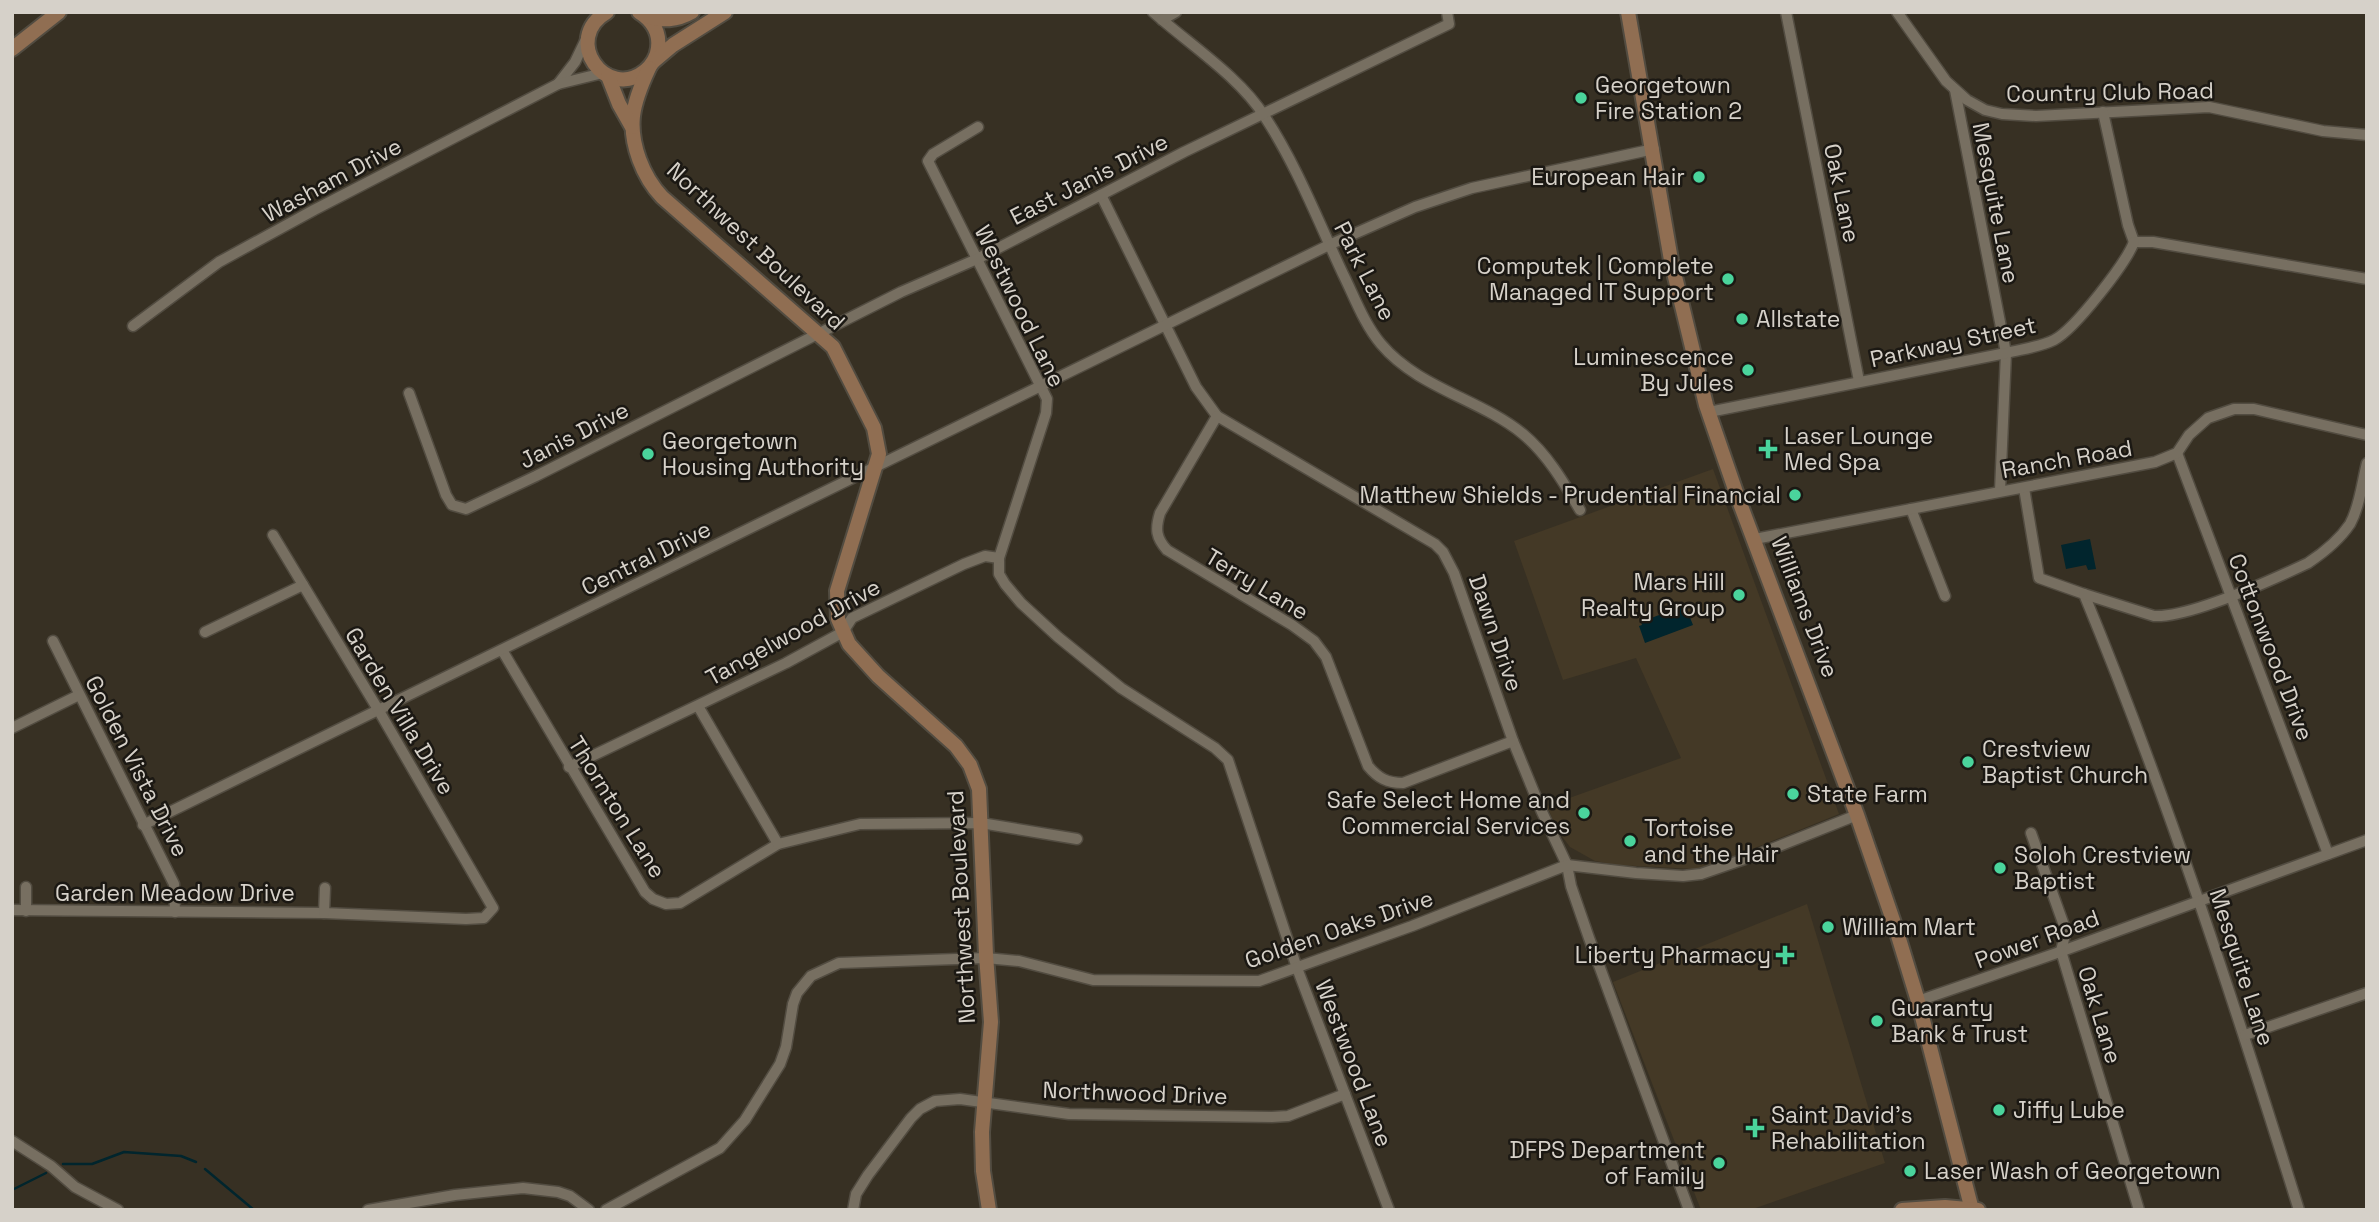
<svg xmlns="http://www.w3.org/2000/svg" width="2379" height="1222" font-family="'Space Grotesk',sans-serif">
  <style>
    .built { fill: #443926 }
    .water { fill: #01252d }
    .lines { fill: none; stroke-linecap: round; stroke-linejoin: round }
    .stream { stroke: #01252d; stroke-width: 2.5 }
    .street-casing { stroke: #524c41; stroke-width: 13 }
    .secondary-casing { stroke: #524c41; stroke-width: 18 }
    .street { stroke: #776f61; stroke-width: 10 }
    .secondary { stroke: #906e52; stroke-width: 14 }
    .poi-dot { fill: #4ad49c; stroke: #1b1813; stroke-width: 2.5 }
    .labels { text-anchor: middle; stroke-width: 5; stroke-linejoin: round; paint-order: stroke }
    .poi-label { font-size: 23px; fill: #d6d1c9; stroke: #1b1813; text-anchor: start }
    .street-label { font-size: 23px; fill: #d6d1c9; stroke: #1b1813 }
  </style>
  <rect width="100%" height="100%" fill="#373023"/>
  <g class="built">
    <polygon points="1713,469 1839,814 1708,867 1694,869 1617,865 1595,861 1570,847 1557,830 1547,806 1681,758 1636,658 1563,680 1514,541"/>
    <polygon points="1807,904 1885,1163 1750,1210 1701,1210 1613,982"/>
  </g>
  <g class="water">
    <polygon points="2090,539 2096,569 2088,570 2086,565 2066,569 2061,545"/>
    <polygon points="1685,605 1693,625 1645,643 1639,626 1642,625 1641,622"/>
  </g>
  <g class="lines">
    <g class="stream">
      <polyline points="63,1164 92,1164 124,1152 181,1156 196,1162"/>
      <polyline points="205,1169 254,1210"/>
      <polyline points="12,1190 46,1173"/>
    </g>
    <defs>
      <g id="street">
        <path d="M1153,12C1189,44 1240,77 1265,117C1297,166 1318,221 1343,274C1354,296 1364,324 1381,344C1418,388 1480,399 1523,434C1548,455 1564,483 1580,510"/>
        <polyline points="1786,12 1859,381"/>
        <polyline points="1897,12 1946,81 1967,100 1985,110 2002,114 2036,116 2209,107 2323,131 2367,135"/>
        <polyline points="1162,20 1176,12"/>
        <polyline points="558,84 575,62 587,37"/>
        <polyline points="1955,90 2006,353 2000,491"/>
        <polyline points="2103,112 2128,225 2134,242"/>
        <polyline points="978,127 933,154 928,161 1047,399 1046,413 999,558 999,574 1005,584 1021,603 1058,637 1121,688 1215,748 1228,760 1297,968 1389,1210"/>
        <polyline points="1101,195 1196,387 1217,416 1435,544 1443,552 1454,573 1513,741 1542,812 1567,865 1571,886 1589,938 1689,1210"/>
        <polyline points="2134,242 2153,242 2367,279"/>
        <polyline points="133,326 219,262 314,210 558,84 603,73"/>
        <polyline points="409,393 446,495 452,505 466,509 536,476 901,292 977,259 1184,152 1449,24 1447,12"/>
        <path d="M1709,412L2006,353C2022,349 2040,347 2054,340C2075,329 2126,263 2134,242"/>
        <path d="M1217,416L1160,513C1155,529 1156,538 1167,550L1292,625L1314,641L1326,657L1368,766C1378,778 1387,783 1403,783L1513,741"/>
        <polyline points="2177,453 2328,854"/>
        <path d="M2024,488L2039,578L2084,594C2167,795 2234,1002 2299,1210"/>
        <polyline points="1911,509 1945,596"/>
        <polyline points="1755,539 2155,462 2177,453 2189,435 2208,418 2234,409 2254,409 2367,435"/>
        <path d="M2084,594L2154,616C2189,618 2274,579 2308,563C2323,553 2340,539 2350,524C2360,506 2362,482 2367,463"/>
        <polyline points="205,632 303,585"/>
        <polyline points="53,641 174,884 175,912"/>
        <polyline points="502,650 645,892 653,899 666,904 680,903 778,844 860,824 981,823 1077,839"/>
        <polyline points="698,706 778,844"/>
        <polyline points="12,728 79,695"/>
        <polyline points="569,767 786,663 843,632 852,618 964,564 985,556 999,558"/>
        <polyline points="143,825 1329,245 1415,207 1472,188 1654,149"/>
        <polyline points="2031,833 2066,931 2061,951 2139,1210"/>
        <polyline points="12,910 324,913 466,919 484,918 493,908 379,711 273,535"/>
        <polyline points="26,911 26,887"/>
        <polyline points="324,913 325,888"/>
        <polyline points="1918,1001 2054,954 2367,840"/>
        <polyline points="2245,1035 2367,993"/>
        <polyline points="12,1141 51,1166 75,1187 118,1210"/>
        <polyline points="368,1210 455,1195 523,1188 558,1192 570,1196 589,1210"/>
        <polyline points="606,1210 720,1148 745,1120 780,1064 786,1047 793,1004 797,993 811,976 839,963 986,958 1019,961 1093,980 1259,981 1412,926 1567,865 1636,873 1683,876 1701,874 1759,854 1857,815"/>
        <polyline points="853,1210 856,1194 868,1175 911,1118 920,1109 935,1101 960,1099 1069,1114 1272,1117 1288,1116 1345,1094"/>
      </g>
      <g id="secondary">
        <path d="M607,12C561,39 606,102 645,71C652,65 657,57 658,48C660,32 652,20 639,12"/>
        <polyline points="1628,12 1671,260 1706,405 1738,498 1857,815 1896,929 1918,1001 1972,1210"/>
        <path d="M646,16C663,21 676,21 692,12"/>
        <polyline points="12,49 59,12"/>
        <polyline points="654,61 673,45 725,12"/>
        <path d="M649,68C642,83 635,99 633,116C630,144 643,177 662,197L833,347L874,428L879,454L837,591L838,619L849,644L878,676L956,746L970,765L979,789L986,955L991,1022L982,1132L983,1171L989,1210"/>
        <polyline points="608,76 619,104 632,127"/>
        <polyline points="1902,1210 1945,1207 1978,1210"/>
      </g>
    </defs>
    <use href="#street" class="street-casing"/>
    <use href="#secondary" class="secondary-casing"/>
    <use href="#street" class="street"/>
    <use href="#secondary" class="secondary"/>
  </g>
  <g class="poi-dot">
    <circle cx="1581" cy="98" r="7"/>
    <circle cx="1699" cy="177" r="7"/>
    <circle cx="1728" cy="279" r="7"/>
    <circle cx="1742" cy="319" r="7"/>
    <circle cx="1748" cy="370" r="7"/>
    <path d="M1764.5 438.5h7v7h7v7h-7v7h-7v-7h-7v-7h7z"/>
    <circle cx="648" cy="454" r="7"/>
    <circle cx="1795" cy="495" r="7"/>
    <circle cx="1739" cy="595" r="7"/>
    <circle cx="1968" cy="762" r="7"/>
    <circle cx="1793" cy="794" r="7"/>
    <circle cx="1584" cy="813" r="7"/>
    <circle cx="1630" cy="841" r="7"/>
    <circle cx="2000" cy="868" r="7"/>
    <circle cx="1828" cy="927" r="7"/>
    <path d="M1781.5 944.5h7v7h7v7h-7v7h-7v-7h-7v-7h7z"/>
    <circle cx="1877" cy="1021" r="7"/>
    <circle cx="1999" cy="1110" r="7"/>
    <path d="M1751.5 1117.5h7v7h7v7h-7v7h-7v-7h-7v-7h7z"/>
    <circle cx="1719" cy="1163" r="7"/>
    <circle cx="1910" cy="1171" r="7"/>
  </g>
  <g class="labels">
    <g class="poi-label">
      <text x="1595" y="93">Georgetown<tspan x="1595" dy="26">Fire Station 2</tspan></text>
      <text x="1685" y="185" text-anchor="end">European Hair</text>
      <text x="1714" y="274" text-anchor="end">Computek | Complete<tspan x="1714" dy="26">Managed IT Support</tspan></text>
      <text x="1756" y="327">Allstate</text>
      <text x="1734" y="365" text-anchor="end">Luminescence<tspan x="1734" dy="26">By Jules</tspan></text>
      <text x="1784" y="444">Laser Lounge<tspan x="1784" dy="26">Med Spa</tspan></text>
      <text x="662" y="449">Georgetown<tspan x="662" dy="26">Housing Authority</tspan></text>
      <text x="1781" y="503" text-anchor="end">Matthew Shields - Prudential Financial</text>
      <text x="1725" y="590" text-anchor="end">Mars Hill<tspan x="1725" dy="26">Realty Group</tspan></text>
      <text x="1982" y="757">Crestview<tspan x="1982" dy="26">Baptist Church</tspan></text>
      <text x="1807" y="802">State Farm</text>
      <text x="1570" y="808" text-anchor="end">Safe Select Home and<tspan x="1570" dy="26">Commercial Services</tspan></text>
      <text x="1644" y="836">Tortoise<tspan x="1644" dy="26">and the Hair</tspan></text>
      <text x="2014" y="863">Soloh Crestview<tspan x="2014" dy="26">Baptist</tspan></text>
      <text x="1842" y="935">William Mart</text>
      <text x="1771" y="963" text-anchor="end">Liberty Pharmacy</text>
      <text x="1891" y="1016">Guaranty<tspan x="1891" dy="26">Bank &amp; Trust</tspan></text>
      <text x="2013" y="1118">Jiffy Lube</text>
      <text x="1771" y="1123">Saint David's<tspan x="1771" dy="26">Rehabilitation</tspan></text>
      <text x="1705" y="1158" text-anchor="end">DFPS Department<tspan x="1705" dy="26">of Family</tspan></text>
      <text x="1924" y="1179">Laser Wash of Georgetown</text>
    </g>
    <g class="street-label">
      <text transform="translate(2110 92) rotate(-1)" y="8">Country Club Road</text>
      <text transform="translate(1089 179) rotate(-27)" y="8">East Janis Drive</text>
      <text transform="translate(332 180) rotate(-28)" y="8">Washam Drive</text>
      <text transform="translate(1842 193) rotate(78)" y="8">Oak Lane</text>
      <text transform="translate(1996 203) rotate(79)" y="8">Mesquite Lane</text>
      <text transform="translate(756 246) rotate(43)" y="8">Northwest Boulevard</text>
      <text transform="translate(1365 271) rotate(63)" y="8">Park Lane</text>
      <text transform="translate(1020 306) rotate(64)" y="8">Westwood Lane</text>
      <text transform="translate(1953 342) rotate(-12)" y="8">Parkway Street</text>
      <text transform="translate(574 435) rotate(-27)" y="8">Janis Drive</text>
      <text transform="translate(2067 459) rotate(-10)" y="8">Ranch Road</text>
      <text transform="translate(646 558) rotate(-26)" y="8">Central Drive</text>
      <text transform="translate(1257 584) rotate(31)" y="8">Terry Lane</text>
      <text transform="translate(1805 607) rotate(69)" y="8">Williams Drive</text>
      <text transform="translate(793 632) rotate(-29)" y="8">Tangelwood Drive</text>
      <text transform="translate(1496 633) rotate(71)" y="8">Dawn Drive</text>
      <text transform="translate(2271 647) rotate(69)" y="8">Cottonwood Drive</text>
      <text transform="translate(400 711) rotate(59)" y="8">Garden Villa Drive</text>
      <text transform="translate(137 766) rotate(63)" y="8">Golden Vista Drive</text>
      <text transform="translate(617 807) rotate(58)" y="8">Thornton Lane</text>
      <text x="175" y="901">Garden Meadow Drive</text>
      <text transform="translate(961 907) rotate(-93)" y="8">Northwest Boulevard</text>
      <text transform="translate(1339 929) rotate(-19)" y="8">Golden Oaks Drive</text>
      <text transform="translate(2037 939) rotate(-20)" y="8">Power Road</text>
      <text transform="translate(2242 967) rotate(72)" y="8">Mesquite Lane</text>
      <text transform="translate(2100 1015) rotate(73)" y="8">Oak Lane</text>
      <text transform="translate(1354 1063) rotate(69)" y="8">Westwood Lane</text>
      <text transform="translate(1135 1093) rotate(2)" y="8">Northwood Drive</text>
    </g>
  </g>
  <rect width="2379" height="1222" fill="none" stroke="#d6d1c9" stroke-width="28"/>
</svg>
